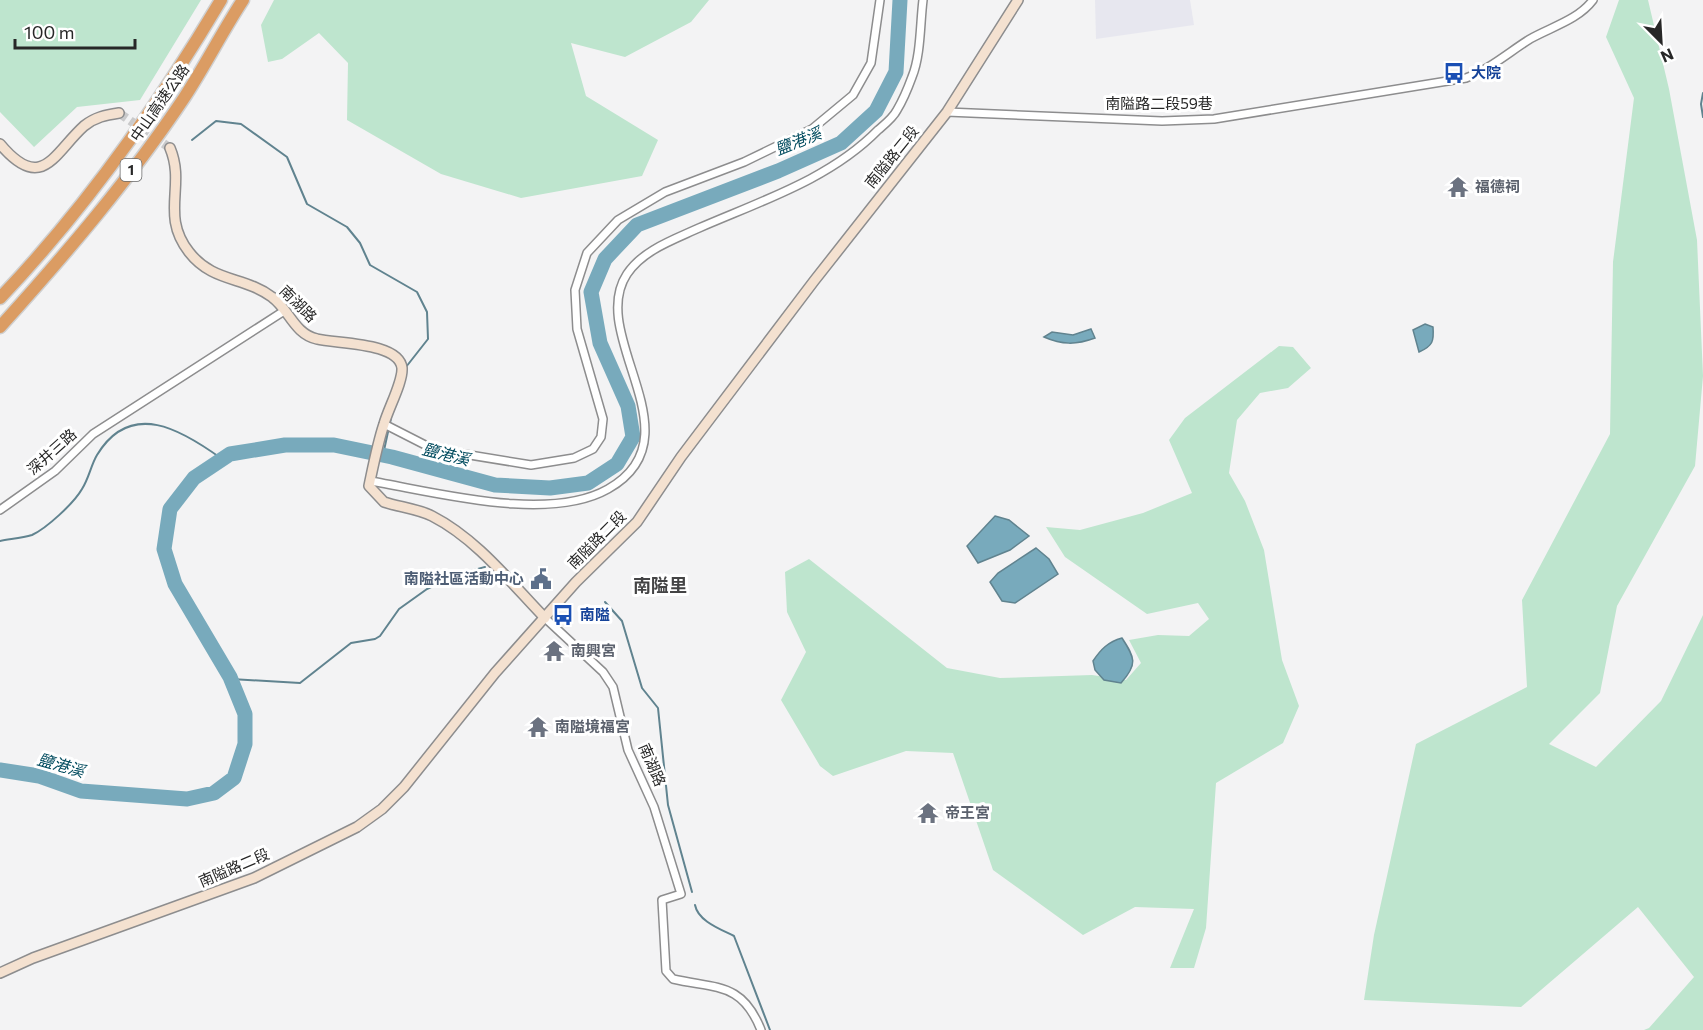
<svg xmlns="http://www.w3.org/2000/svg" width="1703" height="1030" font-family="Commissioner,'Noto Sans TC',sans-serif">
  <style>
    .built { fill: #e7e7ef }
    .green { fill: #bee5ce }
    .water { fill: #78aabc; stroke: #60838f; stroke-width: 1.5 }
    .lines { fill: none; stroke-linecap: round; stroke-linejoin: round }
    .stream { stroke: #60838f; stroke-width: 2 }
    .river { stroke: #78aabc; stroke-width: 15 }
    .secondary-tunnel { stroke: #cacacb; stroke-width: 9; stroke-dasharray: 9 4.5; stroke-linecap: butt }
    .street-casing { stroke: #8d8d8e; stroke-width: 10 }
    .secondary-casing { stroke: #8d8d8e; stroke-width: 12 }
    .highway-casing { stroke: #cfcfcf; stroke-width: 15 }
    .street { stroke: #fff; stroke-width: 7 }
    .secondary { stroke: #f4e1d0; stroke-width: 9 }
    .highway { stroke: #db9c63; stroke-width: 12 }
    .labels { text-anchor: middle; stroke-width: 6; stroke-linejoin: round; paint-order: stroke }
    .shield { fill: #fff; stroke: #686868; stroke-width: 1.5 }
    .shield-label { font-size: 14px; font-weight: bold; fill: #272727 }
    .transit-label { font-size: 15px; font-weight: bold; fill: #164399; stroke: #fff; text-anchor: start }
    .street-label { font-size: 15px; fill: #272727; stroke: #fff }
    .worship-label { font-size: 15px; font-weight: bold; fill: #5b616d; stroke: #fff; text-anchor: start }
    .service-label { font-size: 15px; font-weight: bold; fill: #4e5e75; stroke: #fff; text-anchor: end }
    .water-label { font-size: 16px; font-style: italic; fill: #004b5e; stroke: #fff }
    .quarter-label { font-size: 18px; font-weight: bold; fill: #444445; stroke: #fff }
  </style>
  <rect width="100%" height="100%" fill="#f3f3f4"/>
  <polygon class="built" points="1095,0 1190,0 1194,25 1096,39"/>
  <g class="green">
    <polygon points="0,0 201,0 140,100 77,107 34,147 0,112"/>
    <polygon points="274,0 709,0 691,22 625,57 571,43 586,96 658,140 642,176 521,198 441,174 347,120 348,63 319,33 282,59 268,62 261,25"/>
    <polygon points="1619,0 1648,0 1669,89 1697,240 1703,376 1695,466 1617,606 1600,693 1549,744 1596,767 1661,701 1703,615 1703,1030 1644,1030 1649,1028 1694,977 1638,907 1521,1007 1364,1000 1374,935 1416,744 1527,687 1522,600 1610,434 1613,262 1634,98 1606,37"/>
    <polygon points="1279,346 1293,347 1311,368 1288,388 1260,393 1237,420 1229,473 1245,501 1264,550 1282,660 1299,706 1283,743 1216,783 1206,928 1194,968 1170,968 1194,909 1135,907 1083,935 993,870 953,753 906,751 833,776 820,766 781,700 806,652 787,612 785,572 809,559 947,668 1000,678 1092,675 1126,680 1141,663 1129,640 1158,635 1189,636 1209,619 1198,603 1147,614 1065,557 1046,527 1080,530 1143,513 1192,493 1169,440 1185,418"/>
  </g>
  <g class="water">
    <path d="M1425,324L1433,327C1434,341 1433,346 1419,352L1413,330Z"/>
    <path d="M1091,329L1095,338C1076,345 1062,345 1044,337L1052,332L1073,335Z"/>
    <polygon points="995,516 1009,520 1029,536 1010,550 978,563 967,546"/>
    <polygon points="1036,548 1049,559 1058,574 1015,603 1002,601 990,582 998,573"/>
    <path d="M1122,638C1135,658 1138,664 1121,683L1104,680L1095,670L1093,661C1101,649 1108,642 1122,638Z"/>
  </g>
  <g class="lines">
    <g class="stream">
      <polyline points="1703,93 1701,104 1703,117"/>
      <polyline points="192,140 216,121 241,124 287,157 307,204 347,227 360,243 370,265 417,292 427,312 428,339 406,367"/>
      <polyline points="383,455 391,418"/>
      <path d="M0,541C10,539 22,538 32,535C47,528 74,503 82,489C89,478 91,465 97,455C131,399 182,430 222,459"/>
      <polyline points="605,602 622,621 642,688 658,708 668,805 692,892"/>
      <polyline points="231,679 300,683 351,643 375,639 380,636 399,609 427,589 456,575 485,567"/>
      <path d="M695,905C698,921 720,929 734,936L770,1030"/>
    </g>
    <polyline class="river" points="0,770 39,776 81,791 187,799 214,793 234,778 245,744 245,714 230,677 175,584 164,549 170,509 194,478 230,454 285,445 334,445 392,457 495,485 550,488 588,483 617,464 633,437 628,406 600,343 591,292 605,259 637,225 778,171 841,143 876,111 896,72 900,0"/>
    <polyline class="secondary-tunnel" points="119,113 170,148"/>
    <defs>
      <g id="street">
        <path d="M947,112L1162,121L1214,119L1466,78C1490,69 1509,52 1530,39C1551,27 1578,20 1593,0"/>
        <polyline points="384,424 433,449 531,465 574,458 593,449 601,437 603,419 577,329 575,290 587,253 618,220 665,192 744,162 812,129 853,95 871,63 880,0"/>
        <path d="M370,481C436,492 548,523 608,489C700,437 586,336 627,274C643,250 673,240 699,228C761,201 830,179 878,130C885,124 893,118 897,110C903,100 908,88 912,77C921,55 920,24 923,0"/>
        <polyline points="0,510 55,471 93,434 284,311"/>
        <path d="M545,618L603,672L613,687L628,750L654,807L681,894L662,900L666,971L673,979C717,989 742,982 761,1030"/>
      </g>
      <g id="secondary">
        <path d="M0,144C42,194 54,153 84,126C95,117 106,115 119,113"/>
        <path d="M170,148C186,186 160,215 189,252C213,283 244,276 272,297C289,309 294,334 317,339C337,344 399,342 402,368C403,382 388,409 384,424C378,442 374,462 370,481L369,486L384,502C399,507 418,509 432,516C477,539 511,583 545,618"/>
        <polyline points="0,973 33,958 254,878 357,827 382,809 404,787 495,673 576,582 637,522 681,457 814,281 947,112 1018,0"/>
      </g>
      <g id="highway">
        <path d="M0,298C85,209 158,106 221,0"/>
        <path d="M0,327C65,255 130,179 184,98C205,66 222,32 243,0"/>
      </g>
    </defs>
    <use href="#street" class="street-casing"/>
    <use href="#secondary" class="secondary-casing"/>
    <use href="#highway" class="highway-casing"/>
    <use href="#street" class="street"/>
    <use href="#secondary" class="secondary"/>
    <use href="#highway" class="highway"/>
  </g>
  <defs>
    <symbol id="bus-bare" viewBox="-9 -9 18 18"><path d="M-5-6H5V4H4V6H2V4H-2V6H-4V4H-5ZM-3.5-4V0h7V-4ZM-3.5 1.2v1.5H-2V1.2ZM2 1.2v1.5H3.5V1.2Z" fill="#1a4fb4" stroke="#fff" stroke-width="2.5" paint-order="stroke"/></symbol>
    <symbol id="temple-bare" viewBox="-9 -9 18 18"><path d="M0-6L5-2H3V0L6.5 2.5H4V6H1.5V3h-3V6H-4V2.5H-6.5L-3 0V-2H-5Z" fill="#6b7280" stroke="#fff" stroke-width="2.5" paint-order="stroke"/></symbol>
    <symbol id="civic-bare" viewBox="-9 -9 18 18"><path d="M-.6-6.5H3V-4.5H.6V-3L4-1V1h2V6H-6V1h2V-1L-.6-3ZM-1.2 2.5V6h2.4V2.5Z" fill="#5c6f8a" stroke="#fff" stroke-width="2.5" paint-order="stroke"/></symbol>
  </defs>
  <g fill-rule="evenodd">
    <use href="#bus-bare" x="1439" y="58" width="30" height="30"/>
    <use href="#temple-bare" x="1443" y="172" width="30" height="30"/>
    <use href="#civic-bare" x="526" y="564" width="30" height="30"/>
    <use href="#bus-bare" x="548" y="600" width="30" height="30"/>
    <use href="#temple-bare" x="539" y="636" width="30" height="30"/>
    <use href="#temple-bare" x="523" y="712" width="30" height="30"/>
    <use href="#temple-bare" x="913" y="798" width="30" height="30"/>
  </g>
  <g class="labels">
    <rect class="shield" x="120.5" y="159" width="21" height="22" rx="4.5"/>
    <g class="shield-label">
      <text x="131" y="175">1</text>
    </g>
    <g class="transit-label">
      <text x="1471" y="78">大院</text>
      <text x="580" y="620">南隘</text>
    </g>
    <g class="street-label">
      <text transform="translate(160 103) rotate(-55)" y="5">中山高速公路</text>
      <text x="1159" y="109">南隘路二段59巷</text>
      <text transform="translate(892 157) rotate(-51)" y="5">南隘路二段</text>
      <text transform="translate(298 304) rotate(45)" y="5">南湖路</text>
      <text transform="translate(52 452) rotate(-42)" y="5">深井三路</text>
      <text transform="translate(597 540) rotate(-45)" y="5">南隘路二段</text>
      <text transform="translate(652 765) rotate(67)" y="5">南湖路</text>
      <text transform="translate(234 868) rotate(-23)" y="5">南隘路二段</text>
    </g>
    <g class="worship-label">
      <text x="1475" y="192">福德祠</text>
      <text x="571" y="656">南興宮</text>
      <text x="555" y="732">南隘境福宮</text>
      <text x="945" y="818">帝王宮</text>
    </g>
    <g class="service-label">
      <text x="524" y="584">南隘社區活動中心</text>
    </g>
    <g class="water-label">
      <text transform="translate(798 141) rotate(-22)" y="6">鹽港溪</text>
      <text transform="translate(446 454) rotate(14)" y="6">鹽港溪</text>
      <text transform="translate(61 765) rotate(16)" y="6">鹽港溪</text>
    </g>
    <g class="quarter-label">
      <text x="660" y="592">南隘里</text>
    </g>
  </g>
  <g transform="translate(1661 42) rotate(156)" stroke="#ffffff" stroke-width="4.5" paint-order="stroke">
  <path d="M0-4.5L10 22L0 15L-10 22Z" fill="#272727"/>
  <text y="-9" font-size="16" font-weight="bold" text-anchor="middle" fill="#272727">N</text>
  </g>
  <path d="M15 39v9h120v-9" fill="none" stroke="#272727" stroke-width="3"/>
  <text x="24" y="39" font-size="18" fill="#272727" stroke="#ffffff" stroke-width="4.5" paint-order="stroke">100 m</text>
</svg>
